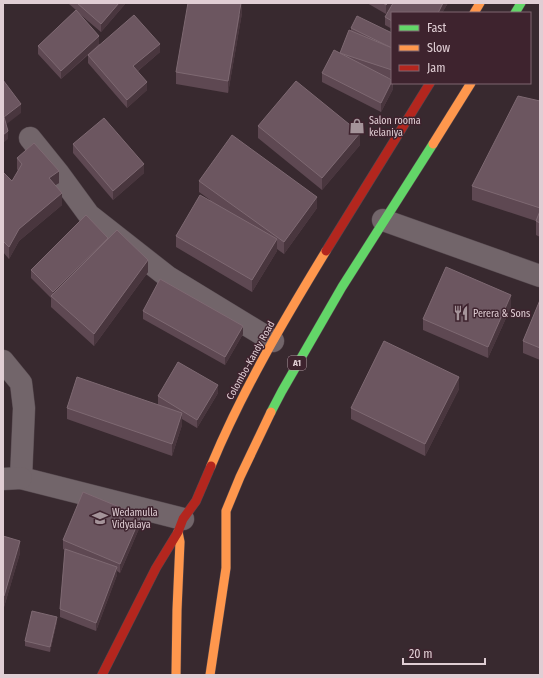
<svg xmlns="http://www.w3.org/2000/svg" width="543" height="678" font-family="'Fira Sans Condensed',sans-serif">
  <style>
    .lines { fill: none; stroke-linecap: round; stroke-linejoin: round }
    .street-casing { stroke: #54474d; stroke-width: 23 }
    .fast-casing { stroke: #54474d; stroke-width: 10 }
    .slow-casing { stroke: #54474d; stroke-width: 10 }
    .jam-casing { stroke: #54474d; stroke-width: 10 }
    .street { stroke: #72656a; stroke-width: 22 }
    .fast { stroke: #63d668; stroke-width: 9 }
    .slow { stroke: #ff974d; stroke-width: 9 }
    .jam { stroke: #b3261e; stroke-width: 9 }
    .wall { fill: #5e4852 }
    .shaded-wall { fill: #49363e }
    .building { fill: #6c5660; stroke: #7e6972 }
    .labels { text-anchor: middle; stroke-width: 3; stroke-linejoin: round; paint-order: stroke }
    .shield { fill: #3e232e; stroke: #af9ba2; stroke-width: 1 }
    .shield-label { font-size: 9px; font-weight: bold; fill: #e0ced4 }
    .poi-label { font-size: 10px; fill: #e0ced4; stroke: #3e232e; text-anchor: start }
    .street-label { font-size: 10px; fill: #e0ced4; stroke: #3e232e }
  </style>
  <rect width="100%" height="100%" fill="#38292f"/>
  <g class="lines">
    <defs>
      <g id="street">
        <polyline points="30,138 59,174 89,215 168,277 273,341"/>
        <polyline points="383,220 540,276"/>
        <polyline points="3,361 21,383 24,408 21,478 183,519"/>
        <polyline points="3,479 21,478"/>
      </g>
      <g id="fast">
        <polyline points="515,13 521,3"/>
        <polyline points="271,412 282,391 342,287 433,144"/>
      </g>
      <g id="slow">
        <polyline points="474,13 480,3"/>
        <polyline points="433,144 471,83"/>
        <path d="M211,466C242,391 284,320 326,251"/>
        <polyline points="176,675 177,610 180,542 178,532"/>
        <polyline points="210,675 226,568 226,511 240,477 271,412"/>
      </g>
      <g id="jam">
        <polyline points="326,251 430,83"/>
        <polyline points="102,675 156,568 178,532 183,519 196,501 211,466"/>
      </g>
    </defs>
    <use href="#street" class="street-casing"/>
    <use href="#fast" class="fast-casing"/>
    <use href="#slow" class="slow-casing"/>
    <use href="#jam" class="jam-casing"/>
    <use href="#street" class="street"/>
    <use href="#fast" class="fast"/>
    <use href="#slow" class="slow"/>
    <use href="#jam" class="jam"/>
  </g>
  <g class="wall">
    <polygon points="69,3 126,3 101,32 76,11 99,44 160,52 138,71 147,90 127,108 88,63 88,55 61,79 38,54 38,46 76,10 69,4"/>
    <polygon points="367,3 392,3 386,14"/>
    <polygon points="393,3 448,3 442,13 392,13 392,29 385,25 385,17"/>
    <polygon points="242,13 228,93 176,84 176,72"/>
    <polygon points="351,28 392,33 392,79 385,77 393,83 393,89 381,112 322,82 322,73 340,53 351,31"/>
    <polygon points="540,101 540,237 536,235 536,221 472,200 472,186"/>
    <polygon points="258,126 360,145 322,190 258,138"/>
    <polygon points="73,144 144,173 113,200 73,153"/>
    <polygon points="17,158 59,183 55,185 62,205 19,241 9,259 3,252 3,172 12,181 18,171 17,169"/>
    <polygon points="199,181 317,208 284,254 277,249 277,251 252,292 176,247 176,236 210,200 199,192"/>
    <polygon points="108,239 148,272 94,346 51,307 51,298 31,278 31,270"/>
    <polygon points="540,300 540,360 523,353 523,341"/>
    <polygon points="511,307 488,358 423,330 423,319"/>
    <polygon points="143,311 243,334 225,365 143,319"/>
    <polygon points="459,389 425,456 351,419 351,408"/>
    <polygon points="218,393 197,428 182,419 182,425 172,456 67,419 67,408 158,405 158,396"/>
    <polygon points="141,524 120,573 117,571 117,575 96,631 60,617 60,609 65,550 63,549 63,540"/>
    <polygon points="3,536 20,553 4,607 3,607"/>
    <polygon points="57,621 50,652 25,646 25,641"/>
  </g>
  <g class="shaded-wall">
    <polygon points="119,3 126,3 101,32 101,24"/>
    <polygon points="242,3 242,13 228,93 228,81"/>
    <polygon points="388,3 392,3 386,14 386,5"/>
    <polygon points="443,3 448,3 442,13 438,13"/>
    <polygon points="99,36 99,44 61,79 61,71"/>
    <polygon points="160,44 160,52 133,75 133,66"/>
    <polygon points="392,81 393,89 381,112 381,103"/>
    <polygon points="147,82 147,90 127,108 127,100"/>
    <polygon points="21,104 21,113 4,126 4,117"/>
    <polygon points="8,131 8,139 3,143 3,135"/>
    <polygon points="360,133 360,145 322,190 322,178"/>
    <polygon points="144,164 144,173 113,200 113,191"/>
    <polygon points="59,171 59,183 49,189 49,178"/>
    <polygon points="62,193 62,205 19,241 9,259 9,247 19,229"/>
    <polygon points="317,197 317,208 284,254 284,242"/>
    <polygon points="108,238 108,246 53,298 53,292"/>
    <polygon points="277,239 277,251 252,292 252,280"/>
    <polygon points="148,260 148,272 94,346 94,334"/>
    <polygon points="511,295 511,307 488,358 488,347"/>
    <polygon points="243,326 243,334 225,365 225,357"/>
    <polygon points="459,377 459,389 425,456 425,444"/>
    <polygon points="218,385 218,393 197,428 197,420"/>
    <polygon points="182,413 182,425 172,456 172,444"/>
    <polygon points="141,516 141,524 120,573 120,564"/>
    <polygon points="20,541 20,553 4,607 4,596"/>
    <polygon points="117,567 117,575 96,631 96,623"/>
    <polygon points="57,617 57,621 50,652 50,647"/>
  </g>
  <g class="building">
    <polygon points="77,3 119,3 101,24"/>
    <polygon points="188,3 241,3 228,81 176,72"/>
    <polygon points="383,3 388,3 386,5"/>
    <polygon points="393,3 443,3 438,13 392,13 392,21 385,17"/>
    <polygon points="76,10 99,36 61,71 38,46"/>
    <polygon points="134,15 160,44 133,66 147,82 127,100 88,55"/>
    <polygon points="357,16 392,33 392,48 351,28"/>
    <polygon points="349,30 392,48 392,70 340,53"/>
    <polygon points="334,50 392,80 392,81 381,103 322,73"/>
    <polygon points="3,80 21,104 4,117 8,131 3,135"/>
    <polygon points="296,81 360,133 322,178 258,126"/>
    <polygon points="518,96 540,101 540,208 472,186"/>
    <polygon points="104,118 144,164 113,191 73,144"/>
    <polygon points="232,135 317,197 284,242 199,181"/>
    <polygon points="34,143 59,171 49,178 62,193 19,229 9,247 3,241 3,172 12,181 22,164 17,158"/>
    <polygon points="200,195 277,239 252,280 176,236"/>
    <polygon points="540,211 540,223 536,221"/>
    <polygon points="86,215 108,238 53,292 31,270"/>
    <polygon points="117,230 148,260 94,334 51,296"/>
    <polygon points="446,267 511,295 488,347 423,319"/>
    <polygon points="160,279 243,326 225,357 143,311"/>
    <polygon points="540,300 540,348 523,341"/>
    <polygon points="384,341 459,377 425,444 351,408"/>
    <polygon points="178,362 218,385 197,420 158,396"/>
    <polygon points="77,377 182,413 172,444 67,408"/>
    <polygon points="83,492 141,516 120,564 63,540"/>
    <polygon points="3,536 20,541 4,596 3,595"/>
    <polygon points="65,549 117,567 96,623 60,609"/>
    <polygon points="32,611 57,617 50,647 25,641"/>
  </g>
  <defs>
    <symbol id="shop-bare" viewBox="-9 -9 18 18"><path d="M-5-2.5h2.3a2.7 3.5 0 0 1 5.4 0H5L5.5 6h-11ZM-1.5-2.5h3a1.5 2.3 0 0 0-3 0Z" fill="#a5949a" stroke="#3e232e" stroke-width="2.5" paint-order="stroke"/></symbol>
    <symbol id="restaurant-bare" viewBox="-9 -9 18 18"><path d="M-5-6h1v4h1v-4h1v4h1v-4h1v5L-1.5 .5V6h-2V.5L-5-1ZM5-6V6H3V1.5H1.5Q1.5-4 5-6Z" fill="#a5949a" stroke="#3e232e" stroke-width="2.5" paint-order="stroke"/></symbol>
    <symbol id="school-bare" viewBox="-9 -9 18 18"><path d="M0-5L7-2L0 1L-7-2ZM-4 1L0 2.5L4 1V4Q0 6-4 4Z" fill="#a5949a" stroke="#3e232e" stroke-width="2.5" paint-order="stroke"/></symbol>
  </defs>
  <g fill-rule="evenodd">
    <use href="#shop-bare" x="346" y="115" width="22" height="22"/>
    <use href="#restaurant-bare" x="450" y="302" width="22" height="22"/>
    <use href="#school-bare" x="89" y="507" width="22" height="22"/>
  </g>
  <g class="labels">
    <rect class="shield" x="288" y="356" width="18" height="14" rx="3"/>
    <g class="shield-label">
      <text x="297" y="366">A1</text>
    </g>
    <g class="poi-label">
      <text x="369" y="124">Salon rooma<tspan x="369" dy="12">kelaniya</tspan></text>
      <text x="473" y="317">Perera &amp; Sons</text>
      <text x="112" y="516">Wedamulla<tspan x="112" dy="12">Vidyalaya</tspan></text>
    </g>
    <g class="street-label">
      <text transform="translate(250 360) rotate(-61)" y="4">Colombo-Kandy Road</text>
    </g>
  </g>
  <rect width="543" height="678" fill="none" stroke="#e0ced4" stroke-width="8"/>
  <rect x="391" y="12" width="140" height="72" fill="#3e232e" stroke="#7f6770"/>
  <rect x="399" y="25" width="20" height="6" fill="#63d668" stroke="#7f6770"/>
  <text x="427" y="32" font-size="12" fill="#e0ced4">Fast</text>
  <rect x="399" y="45" width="20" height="6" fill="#ff974d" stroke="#7f6770"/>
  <text x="427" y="52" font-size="12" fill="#e0ced4">Slow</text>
  <rect x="399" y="65" width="20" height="6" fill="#b3261e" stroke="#7f6770"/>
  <text x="427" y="72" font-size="12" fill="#e0ced4">Jam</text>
  <path d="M403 658v6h82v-6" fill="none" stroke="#e0ced4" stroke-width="2"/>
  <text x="409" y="658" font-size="12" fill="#e0ced4" stroke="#3e232e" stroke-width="3" paint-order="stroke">20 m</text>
</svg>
